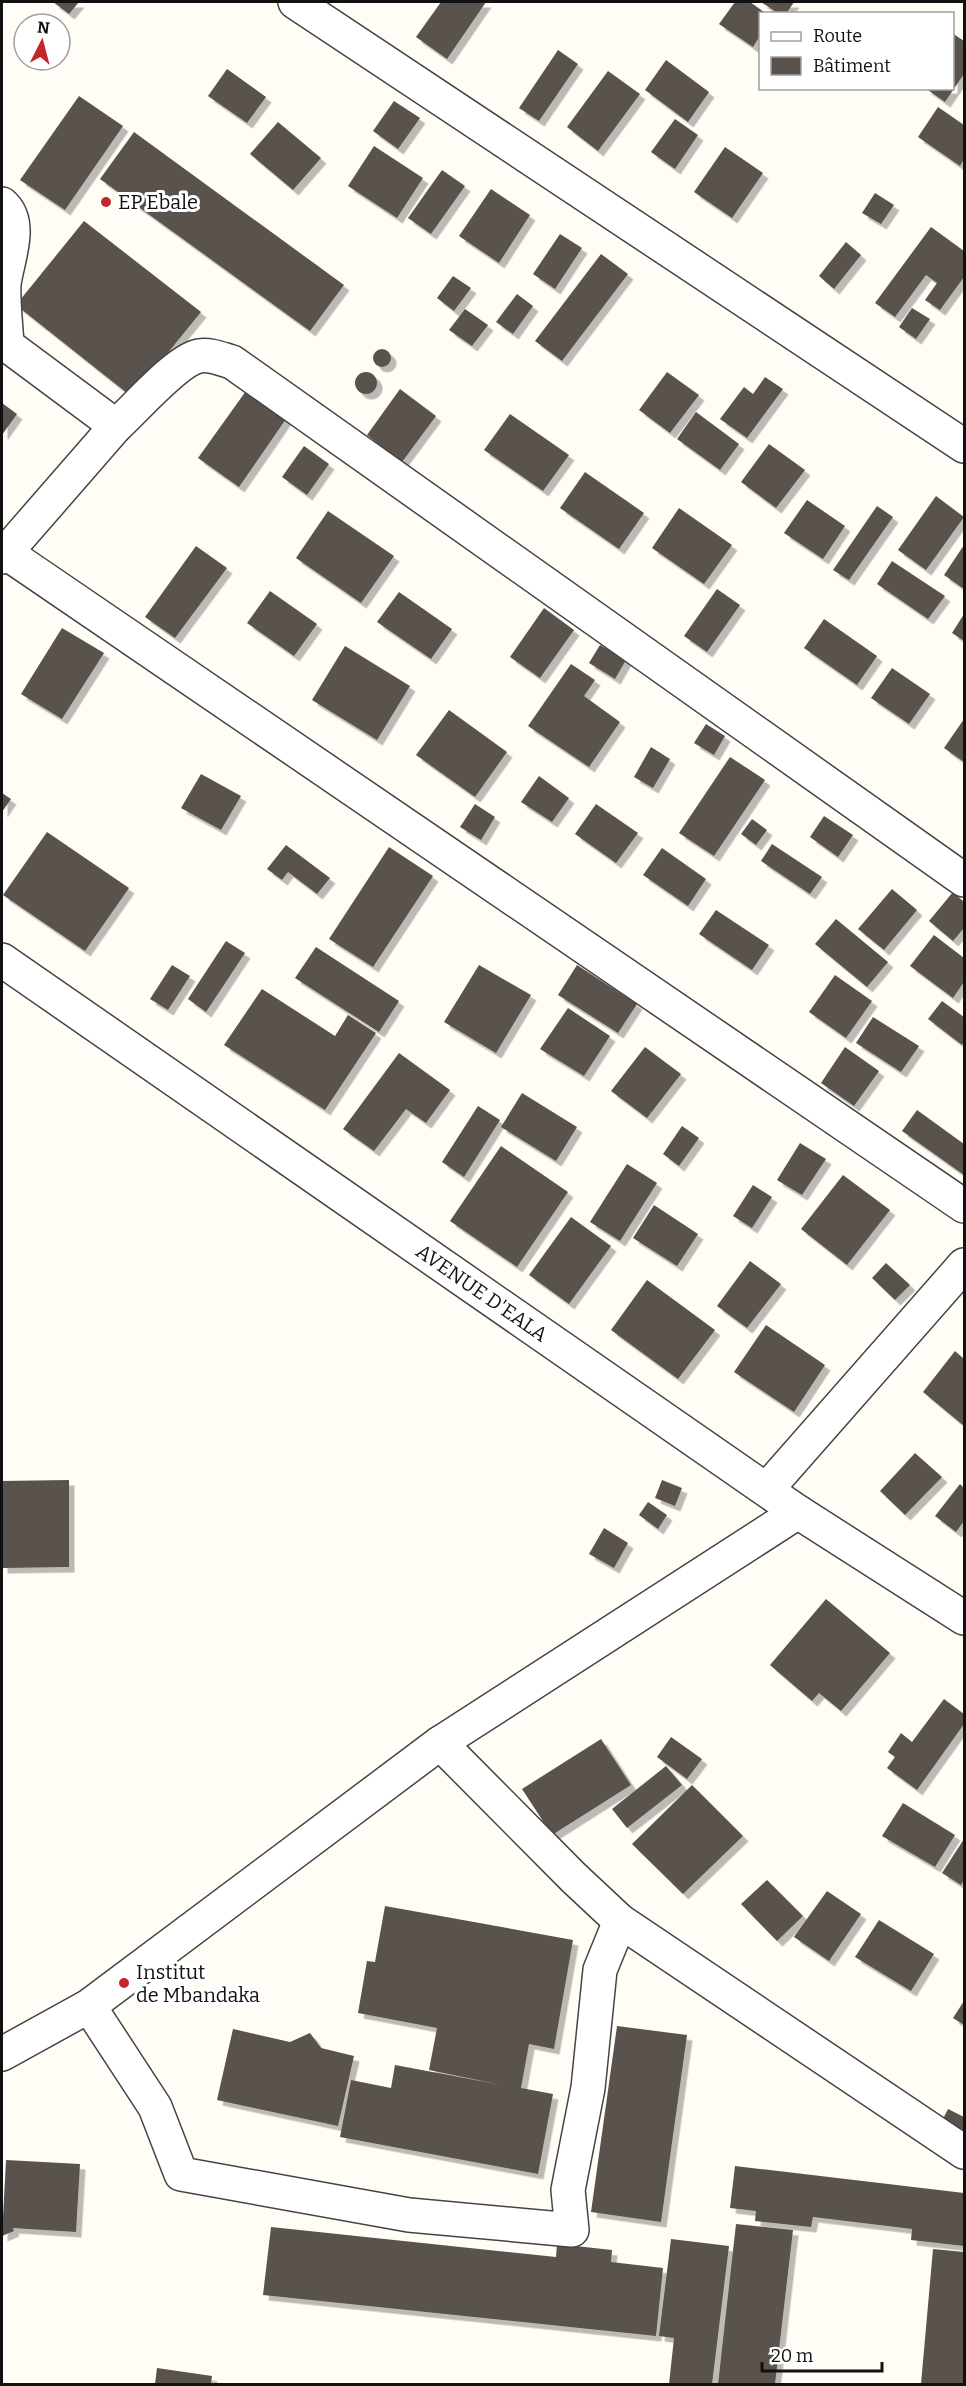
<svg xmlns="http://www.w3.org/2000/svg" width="966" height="2386" font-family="Bitter,serif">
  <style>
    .building { fill: #5a524d; filter: url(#shadow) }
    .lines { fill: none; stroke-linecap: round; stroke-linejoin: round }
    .minor-casing { stroke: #444; stroke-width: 36 }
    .tertiary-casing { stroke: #444; stroke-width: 36 }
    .minor { stroke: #fff; stroke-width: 33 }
    .tertiary { stroke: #fff; stroke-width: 33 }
    .poi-dot { fill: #c4262e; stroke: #fff; stroke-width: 2 }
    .labels { text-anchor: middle; stroke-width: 6; stroke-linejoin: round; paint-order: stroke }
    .poi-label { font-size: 20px; fill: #111; stroke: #fff; text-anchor: start }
    .street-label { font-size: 20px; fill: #111; stroke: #fff }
  </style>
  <defs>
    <filter id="shadow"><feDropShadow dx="5.5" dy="5.5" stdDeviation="0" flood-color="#0004"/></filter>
  </defs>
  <rect width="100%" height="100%" fill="#fffdf5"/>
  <g class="building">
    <polygon points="53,2 79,2 69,14"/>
    <polygon points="441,2 486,2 447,59 416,37"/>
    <polygon points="735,2 750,2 767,14 760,14 760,36 753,47 719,24"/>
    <polygon points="761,2 794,2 786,14 779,14"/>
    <polygon points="952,33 964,41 964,74 945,102 925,88 952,88"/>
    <polygon points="558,50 578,64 539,121 519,108"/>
    <polygon points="666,60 709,92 688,122 645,90"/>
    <polygon points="227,69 266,97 247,123 208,96"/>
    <polygon points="608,71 640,94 598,151 567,127"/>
    <polygon points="79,96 123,126 65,210 20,180"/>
    <polygon points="394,101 420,118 398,149 373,131"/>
    <polygon points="938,107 964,125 964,159 960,166 918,137"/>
    <polygon points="675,119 698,135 675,169 651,152"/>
    <polygon points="278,122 321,158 293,190 250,154"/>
    <polygon points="134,132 344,285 310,331 100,179"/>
    <polygon points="374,146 423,178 397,218 348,186"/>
    <polygon points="725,147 763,173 732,218 694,192"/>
    <polygon points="442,170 465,186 431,234 408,218"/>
    <polygon points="491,189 530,215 499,263 459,236"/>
    <polygon points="875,193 894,205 881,224 862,213"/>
    <polygon points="84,221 201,312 132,397 16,305"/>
    <polygon points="931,227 964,251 964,277 940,310 925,300 937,283 926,275 895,317 875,303"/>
    <polygon points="560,234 582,248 555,289 533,274"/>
    <polygon points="846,242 861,255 834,289 819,276"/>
    <polygon points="601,254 628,274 562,361 535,341"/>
    <polygon points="453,276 471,288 454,311 437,298"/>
    <polygon points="517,294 533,306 513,334 496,322"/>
    <polygon points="912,308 930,319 916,339 899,327"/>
    <polygon points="465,309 488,325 472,346 449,330"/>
    <circle cx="382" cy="358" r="9"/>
    <polygon points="667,372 699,395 670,433 639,410"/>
    <circle cx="366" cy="383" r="11"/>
    <polygon points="765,377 783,389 747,438 720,419 744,387 753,394"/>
    <polygon points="400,389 436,416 402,462 367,435"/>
    <polygon points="246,391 286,419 239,487 198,458"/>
    <polygon points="2,403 17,414 2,435"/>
    <polygon points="696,412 739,444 720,470 677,439"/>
    <polygon points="510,414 569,455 543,491 484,450"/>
    <polygon points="769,444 805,470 776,508 741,482"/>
    <polygon points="304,446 329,464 307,495 282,477"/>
    <polygon points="585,472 644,513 619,549 560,508"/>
    <polygon points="936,496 964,517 926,570 898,550"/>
    <polygon points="807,500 845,526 823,559 784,533"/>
    <polygon points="877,506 893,517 849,580 833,570"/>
    <polygon points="679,508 732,545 704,584 652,548"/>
    <polygon points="328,511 394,556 361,603 296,558"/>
    <polygon points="964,545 964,589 944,575"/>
    <polygon points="196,546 227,568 175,638 145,617"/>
    <polygon points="892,561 945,596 928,619 877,584"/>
    <polygon points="717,589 740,605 707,652 684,636"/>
    <polygon points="270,591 317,624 294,656 247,623"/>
    <polygon points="399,592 452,629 431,659 377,622"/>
    <polygon points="544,608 574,630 540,678 510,657"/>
    <polygon points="964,614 964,641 952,633"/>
    <polygon points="824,619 877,656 857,685 804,648"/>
    <polygon points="62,628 104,653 62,719 21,694"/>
    <polygon points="600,645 626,660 615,679 589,663"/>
    <polygon points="345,646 410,686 377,740 312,700"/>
    <polygon points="571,664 595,680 584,696 620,722 589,767 528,726"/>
    <polygon points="892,668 930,694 909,724 871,698"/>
    <polygon points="449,710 507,752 475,797 416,755"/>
    <polygon points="964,719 964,762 944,748"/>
    <polygon points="706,724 725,736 714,755 694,743"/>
    <polygon points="651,747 670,759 653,788 634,777"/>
    <polygon points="730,757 765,780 714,856 679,833"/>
    <polygon points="201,774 241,796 221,830 181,808"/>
    <polygon points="539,776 569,798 552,822 521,802"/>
    <polygon points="2,793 11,799 2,812"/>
    <polygon points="475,804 495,817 481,840 460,827"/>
    <polygon points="596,804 638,833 616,863 575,834"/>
    <polygon points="824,816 853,835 838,857 810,837"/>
    <polygon points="752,819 767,830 756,845 741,834"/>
    <polygon points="47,832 129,888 85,951 3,895"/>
    <polygon points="772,844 822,877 810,894 761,861"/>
    <polygon points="286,845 330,878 317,894 288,872 282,880 267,869"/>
    <polygon points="389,847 433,876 373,967 329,939"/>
    <polygon points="662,848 706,879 688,906 643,875"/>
    <polygon points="892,889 917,910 884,950 858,929"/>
    <polygon points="953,892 964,902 964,928 953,941 929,921"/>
    <polygon points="716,910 769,945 752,970 699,934"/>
    <polygon points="836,919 888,962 867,987 815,944"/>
    <polygon points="934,935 964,958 964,982 953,998 910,966"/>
    <polygon points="226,941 245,953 206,1012 188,999"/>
    <polygon points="316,947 399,1001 379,1032 295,978"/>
    <polygon points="172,965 190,976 168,1010 150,999"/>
    <polygon points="479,965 531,995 496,1053 444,1022"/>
    <polygon points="577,965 637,1004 618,1033 558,995"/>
    <polygon points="835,975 872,1001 846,1038 809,1012"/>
    <polygon points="262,989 335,1036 348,1015 376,1033 325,1110 224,1045"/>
    <polygon points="942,1001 964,1017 964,1041 962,1045 928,1019"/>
    <polygon points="568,1008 610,1036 584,1076 540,1049"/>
    <polygon points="873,1017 919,1046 901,1072 856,1043"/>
    <polygon points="645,1047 681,1074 647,1118 611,1091"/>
    <polygon points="845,1047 879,1071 854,1106 821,1083"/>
    <polygon points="399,1053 450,1090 426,1123 406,1109 374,1151 343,1129"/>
    <polygon points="522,1093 577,1127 556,1161 501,1127"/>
    <polygon points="478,1106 500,1120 464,1177 442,1162"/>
    <polygon points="917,1110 964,1144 964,1175 902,1131"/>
    <polygon points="682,1126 699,1138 679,1166 663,1154"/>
    <polygon points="800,1143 826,1159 802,1195 777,1180"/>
    <polygon points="501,1146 568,1192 517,1267 450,1221"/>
    <polygon points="627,1164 657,1183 620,1241 590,1222"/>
    <polygon points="843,1175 890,1210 847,1265 801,1229"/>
    <polygon points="753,1185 772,1197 752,1228 733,1216"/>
    <polygon points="654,1205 698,1234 677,1266 633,1238"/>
    <polygon points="571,1217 611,1246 569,1304 529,1275"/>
    <polygon points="750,1261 781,1284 747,1328 717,1306"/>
    <polygon points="886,1263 910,1285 895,1300 872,1278"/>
    <polygon points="647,1280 715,1330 678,1379 611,1330"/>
    <polygon points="766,1325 825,1365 794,1412 734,1372"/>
    <polygon points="955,1351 964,1359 964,1426 923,1392"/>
    <polygon points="915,1453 942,1477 905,1515 880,1491"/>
    <polygon points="69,1480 69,1567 2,1568 2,1481"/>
    <polygon points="662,1480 682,1488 675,1506 655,1498"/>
    <polygon points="960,1484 964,1488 964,1521 956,1532 935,1516"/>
    <polygon points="648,1502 667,1515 658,1529 639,1515"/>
    <polygon points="604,1528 628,1543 614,1568 589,1554"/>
    <polygon points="826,1599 890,1653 841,1711 819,1693 812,1701 770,1665"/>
    <polygon points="944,1699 964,1714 964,1724 917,1790 887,1768 895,1757 888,1752 901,1733 912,1742"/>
    <polygon points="671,1737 702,1759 687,1779 657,1757"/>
    <polygon points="601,1739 631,1785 552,1835 522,1789"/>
    <polygon points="666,1766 682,1785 627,1828 612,1809"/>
    <polygon points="692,1785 743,1836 683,1894 632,1844"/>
    <polygon points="903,1803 955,1835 935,1867 882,1836"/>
    <polygon points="964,1839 964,1880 961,1885 942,1873"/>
    <polygon points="767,1880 803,1916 777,1941 741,1904"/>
    <polygon points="827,1891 861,1914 829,1961 794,1937"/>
    <polygon points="385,1906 573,1940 554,2049 529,2044 521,2088 553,2094 538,2174 340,2137 351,2080 391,2088 395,2065 502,2085 429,2070 437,2028 358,2013 367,1961 375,1962"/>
    <polygon points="879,1920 934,1954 911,1991 855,1957"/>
    <polygon points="964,2001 964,2025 953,2018"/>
    <polygon points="617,2026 687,2035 661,2222 591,2212"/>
    <polygon points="233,2029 290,2042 310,2033 321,2048 354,2056 338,2126 217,2100"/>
    <polygon points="948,2109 964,2117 964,2142 938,2129"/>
    <polygon points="6,2160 80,2164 76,2232 13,2228 14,2231 2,2236"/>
    <polygon points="735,2166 964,2193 964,2246 911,2240 912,2229 813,2217 811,2227 755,2221 756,2211 730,2208"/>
    <polygon points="736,2224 793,2230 775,2384 718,2384"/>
    <polygon points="271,2227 556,2257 557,2244 612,2250 611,2262 663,2268 656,2336 263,2295"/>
    <polygon points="671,2239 729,2246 712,2384 669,2384 674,2338 659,2336"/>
    <polygon points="933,2249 964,2252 964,2384 921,2384"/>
    <polygon points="157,2368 212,2376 211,2384 155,2384"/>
  </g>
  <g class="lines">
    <defs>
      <g id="minor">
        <polyline points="295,2 964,446"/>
        <path d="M2,204C24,223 7,260 4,284C3,303 6,325 7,345L116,426C134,410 177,360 199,356C210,354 221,359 232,362L964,880"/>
        <polyline points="2,550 964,1206"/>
        <polyline points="2,557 116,426"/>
        <polyline points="767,1489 964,1265"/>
        <polyline points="440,1743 574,1878 620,1921 964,2152"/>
        <polyline points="89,2006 155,2107 181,2174 409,2215 572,2230 568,2190 588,2088 600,1970 620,1921"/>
      </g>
      <g id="tertiary">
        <path id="s1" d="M2,960L798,1512L964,1618"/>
        <polyline points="2,2054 89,2006 440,1743 798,1512"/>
      </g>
    </defs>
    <use href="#minor" class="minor-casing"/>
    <use href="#tertiary" class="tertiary-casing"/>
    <use href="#minor" class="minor"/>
    <use href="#tertiary" class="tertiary"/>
  </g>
  <g class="poi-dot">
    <circle cx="106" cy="202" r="6"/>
    <circle cx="124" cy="1983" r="6"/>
  </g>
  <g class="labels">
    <g class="poi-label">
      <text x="118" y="209">EP Ebale</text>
      <text x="136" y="1979">Institut<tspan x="136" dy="23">de Mbandaka</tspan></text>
    </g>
    <g class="street-label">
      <text dy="7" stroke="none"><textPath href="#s1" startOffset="584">AVENUE D'EALA</textPath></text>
    </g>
  </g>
  <rect width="966" height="2386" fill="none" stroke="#111111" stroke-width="6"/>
  <rect x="759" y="12" width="195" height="78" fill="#ffffff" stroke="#a0a0a0" stroke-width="1.5"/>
  <rect x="771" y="32" width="30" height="9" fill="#ffffff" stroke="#a0a0a0" stroke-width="1.5"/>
  <text x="813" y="42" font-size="18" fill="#111111">Route</text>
  <rect x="771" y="57" width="30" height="18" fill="#5a524d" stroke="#a0a0a0" stroke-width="1.5"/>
  <text x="813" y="72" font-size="18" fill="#111111">Bâtiment</text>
  <g transform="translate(42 42) rotate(6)"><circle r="28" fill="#ffffff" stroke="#a0a0a0" stroke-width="1.5"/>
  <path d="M0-4.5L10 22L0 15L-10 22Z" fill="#c4262e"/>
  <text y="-9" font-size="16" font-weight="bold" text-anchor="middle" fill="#111111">N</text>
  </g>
  <path d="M762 2362v9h120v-9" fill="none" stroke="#111111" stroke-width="3"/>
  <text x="771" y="2362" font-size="18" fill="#111111" stroke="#ffffff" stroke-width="4.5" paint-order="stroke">20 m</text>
</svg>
